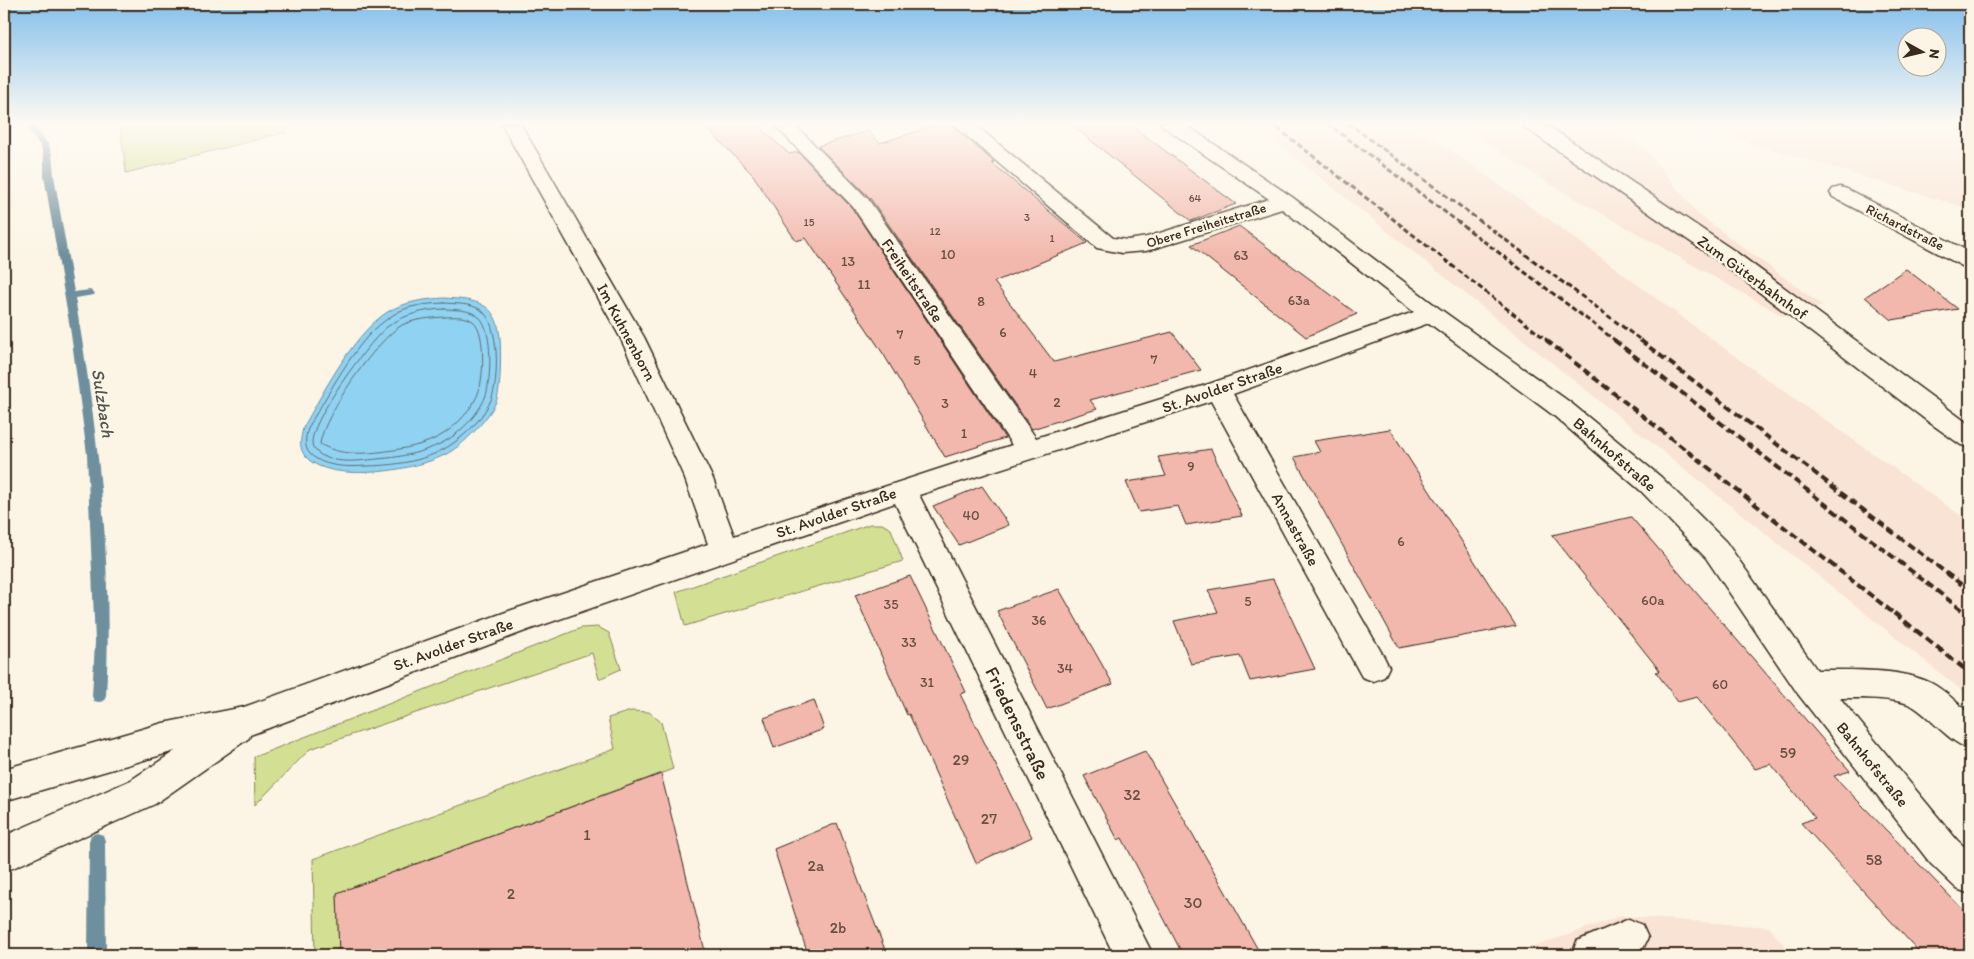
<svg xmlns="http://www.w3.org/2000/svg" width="1974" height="959" font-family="Itim,sans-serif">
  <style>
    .built { fill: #f9e3d4 }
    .green { fill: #d3df93; stroke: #878458 }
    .water { fill: #90d2f2; stroke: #6e8f9d }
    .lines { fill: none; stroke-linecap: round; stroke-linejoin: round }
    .shore { stroke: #5d6d73; stroke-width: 1 }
    .stream { fill: #6e8f9d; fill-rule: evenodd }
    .building { fill: #f2b8ad; stroke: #3b2a1e }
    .minor-casing { stroke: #3b2a1e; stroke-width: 3 }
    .minor { fill: #fcf5e5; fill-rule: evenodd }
    .rail-far2 { stroke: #3b2a1e; stroke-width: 3; stroke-dasharray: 5.5 3; stroke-linecap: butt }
    .rail-far1 { stroke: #3b2a1e; stroke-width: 4; stroke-dasharray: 8 4; stroke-linecap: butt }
    .rail { stroke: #3b2a1e; stroke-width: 4.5; stroke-dasharray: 9 4.5; stroke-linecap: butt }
    .labels { text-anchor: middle; stroke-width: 5; stroke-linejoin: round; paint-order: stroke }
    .far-number-label { font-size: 11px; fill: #694e42 }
    .far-street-label { font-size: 14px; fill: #3b2a1e; stroke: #fcf5e5 }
    .number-label { font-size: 14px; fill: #694e42 }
    .street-label { font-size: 16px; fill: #3b2a1e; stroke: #fcf5e5 }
    .near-number-label { font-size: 16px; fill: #694e42 }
    .water-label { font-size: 18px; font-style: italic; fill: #505453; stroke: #fcf5e5 }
    .near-street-label { font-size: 19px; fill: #3b2a1e; stroke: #fcf5e5 }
  </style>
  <rect width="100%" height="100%" fill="#fcf5e5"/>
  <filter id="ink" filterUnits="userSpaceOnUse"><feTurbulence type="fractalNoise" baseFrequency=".02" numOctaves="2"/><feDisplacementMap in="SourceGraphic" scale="10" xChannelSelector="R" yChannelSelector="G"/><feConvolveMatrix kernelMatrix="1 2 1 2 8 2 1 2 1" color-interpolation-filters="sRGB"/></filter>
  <g filter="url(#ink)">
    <g class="built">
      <polygon points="1252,123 1411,123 1565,231 1740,360 1970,522 1970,697"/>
      <polygon points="1455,123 1605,123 1647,151 1698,214 1823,306 1783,316 1543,180"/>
      <polygon points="1696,123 1970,123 1970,209 1709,131"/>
      <polygon points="1621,916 1769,927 1792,955 1511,955"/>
    </g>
    <g class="green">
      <polygon points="120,123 284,123 287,132 126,173"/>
      <polygon points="870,524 882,524 891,529 903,561 685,626 676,592"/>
      <polygon points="598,627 609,633 621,669 599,679 592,653 310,749 255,805 254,757 581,628"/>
      <polygon points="631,711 649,712 661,722 673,769 337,893 339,955 315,955 313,859 615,749 608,718"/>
    </g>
    <path class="water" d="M444,298C475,300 497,301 500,338C501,352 501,386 497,399C492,415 467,441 453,450C426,470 329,486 305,456C298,447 301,438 303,428C323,393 358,324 395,308C411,301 427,299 444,298Z"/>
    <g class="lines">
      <g class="shore">
        <path d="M444,303C456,304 470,303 481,310C500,323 499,381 491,400C484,415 473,428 460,438C434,460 401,465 368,466C349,467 325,468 310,454C304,448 305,437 308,429C311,421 317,413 321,406C335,382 349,358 367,337C375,328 384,321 393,315C407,305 427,304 444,303Z"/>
        <path d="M444,309C456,310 471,309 480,318C493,331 491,379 486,395C481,410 467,425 456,434C434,451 404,457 377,459C359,461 324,466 313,447C303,429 371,339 387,327C405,314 423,310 444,309Z"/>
        <path d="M444,317C453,317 466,315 474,322C486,333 484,382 477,396C471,410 458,424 445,433C426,446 402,449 379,452C359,454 339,455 320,444C323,416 377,339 402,325C415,319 430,318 444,317Z"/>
      </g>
      <g class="stream">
        <path d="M27,123H35L37,130L48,144L52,154L54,176L74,292L90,290L95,293L94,295L75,298C98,429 113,564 106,696L104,701L99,702L94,701L92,696L95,642L87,454L71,334L44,176C44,165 45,153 39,144C34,136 27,132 27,123Z"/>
        <polygon points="97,833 103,835 105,841 106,955 88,955 89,841 91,835"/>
      </g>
    </g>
    <g class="building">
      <polygon points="702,123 755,123 789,154 798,152 852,208 1005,438 945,457 884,355 806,238 796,241 753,175"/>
      <polygon points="943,123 949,123 994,162 992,163 1087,243 994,282 1054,362 1172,332 1201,370 1090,400 1097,409 1032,429 870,198 818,146 868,131 880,143"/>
      <polygon points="1069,123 1128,123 1236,204 1191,221"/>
      <polygon points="1239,226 1291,265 1357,314 1306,337 1191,245"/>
      <polygon points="1906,269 1958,309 1892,320 1865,297"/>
      <polygon points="1390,429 1516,626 1399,648 1294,457 1320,452 1314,441"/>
      <polygon points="1211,449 1242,516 1186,525 1178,506 1139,512 1126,482 1166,476 1158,457"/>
      <polygon points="982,486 1009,525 959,545 933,506"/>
      <polygon points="1631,517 1850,771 1834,776 1970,917 1970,955 1922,955 1801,823 1815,818 1771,764 1755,769 1697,697 1678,702 1656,672 1660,671 1552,535"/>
      <polygon points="910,576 966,692 960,694 1032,837 976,863 909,714 907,715 855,595"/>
      <polygon points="1273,579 1315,669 1250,681 1240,656 1191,664 1174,621 1218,612 1208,590"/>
      <polygon points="1059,589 1113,684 1047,709 997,611"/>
      <polygon points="814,700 824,729 774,748 764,718"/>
      <polygon points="1145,751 1212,868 1261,955 1183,955 1122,838 1118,840 1084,776"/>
      <polygon points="661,774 706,955 339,955 337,893"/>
      <polygon points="837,823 859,882 887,955 808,955 774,849"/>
    </g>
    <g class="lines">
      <defs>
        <g id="minor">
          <path d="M501,123H520L644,337L713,479L734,536L1012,445L853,207L773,123H793L868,199L1036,438L1209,384L1414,312L1282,209L1146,251L1122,253L1097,248L952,123H973L1113,238L1128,240L1147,237L1269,199L1164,127L1161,123H1183L1292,197L1440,309L1571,403L1661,477L1726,542L1817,670C1851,670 1901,668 1931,683C1945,690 1958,704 1970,714V749C1947,741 1934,720 1914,707C1899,697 1858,698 1840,698L1957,840L1970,852V894L1957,889L1931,864L1798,694L1706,558L1641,491L1553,415L1429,323L1233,394L1384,657L1389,667L1384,677L1373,681L1362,677L1211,401L919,495L1153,955H1114L895,503L528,630L250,735L249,738L155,804L4,872V836L131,780L175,751L4,801V769L163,723L244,707L506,612L708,544L685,479L620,337Z"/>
          <polygon points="1522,123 1544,123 1736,252 1970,425 1970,447 1961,445 1926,420 1720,262 1524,127"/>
          <polygon points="1840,187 1847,189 1970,252 1970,268 1962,266 1833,197 1830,193 1833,189"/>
          <polygon points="1629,919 1642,925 1648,938 1642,951 1634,955 1572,955 1577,941"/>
        </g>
      </defs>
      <use href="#minor" class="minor-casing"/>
      <use href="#minor" class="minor"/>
      <g class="rail-far2">
        <polyline points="1271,123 1548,341"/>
        <polyline points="1327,123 1616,341"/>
        <polyline points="1348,123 1642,341"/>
      </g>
      <g class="rail-far1">
        <polyline points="1546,340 1896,615"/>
        <polyline points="1614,340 1968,615"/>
        <polyline points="1640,340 1970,591"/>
      </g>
      <g class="rail">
        <polyline points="1894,613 1970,673"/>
        <polyline points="1967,613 1970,616"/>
      </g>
    </g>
  </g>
  <linearGradient id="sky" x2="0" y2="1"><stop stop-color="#85c0ec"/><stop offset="0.48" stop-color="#fefaf3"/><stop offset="1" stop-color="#fefaf3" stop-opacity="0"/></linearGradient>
  <rect width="1974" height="257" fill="url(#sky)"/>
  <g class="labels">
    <g class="far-number-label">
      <text x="1195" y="202">64</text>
      <text x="1027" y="221">3</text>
      <text x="809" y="226">15</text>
      <text x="935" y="235">12</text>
      <text x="1052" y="242">1</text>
    </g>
    <g class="far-street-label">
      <text transform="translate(1206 225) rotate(-17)" y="5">Obere Freiheitstraße</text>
      <text transform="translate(1905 227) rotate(27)" y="5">Richardstraße</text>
    </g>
    <g class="number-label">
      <text x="948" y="259">10</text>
      <text x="1241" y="260">63</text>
      <text x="848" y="266">13</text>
      <text x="864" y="289">11</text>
      <text x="1299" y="305">63a</text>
      <text x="981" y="306">8</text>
      <text x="1003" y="337">6</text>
      <text x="900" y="339">7</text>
      <text x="1154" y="364">7</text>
      <text x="917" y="365">5</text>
      <text x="1033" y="378">4</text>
      <text x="1057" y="407">2</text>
      <text x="945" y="408">3</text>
      <text x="964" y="438">1</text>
      <text x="1191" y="471">9</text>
      <text x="971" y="520">40</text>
      <text x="1401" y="546">6</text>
      <text x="1653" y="605">60a</text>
      <text x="1248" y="606">5</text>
      <text x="891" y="609">35</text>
      <text x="1039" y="625">36</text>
      <text x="909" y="647">33</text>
      <text x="1065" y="673">34</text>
      <text x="927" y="687">31</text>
      <text x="1720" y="689">60</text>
    </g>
    <g class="street-label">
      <text transform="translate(1753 277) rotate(36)" y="6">Zum Güterbahnhof</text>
      <text transform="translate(913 280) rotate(56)" y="6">Freiheitstraße</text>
      <text transform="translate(627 332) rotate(62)" y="6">Im Kuhnenborn</text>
      <text transform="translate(1222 387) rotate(-19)" y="6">St. Avolder Straße</text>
      <text transform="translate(1615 454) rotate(41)" y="6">Bahnhofstraße</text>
      <text transform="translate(836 512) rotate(-19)" y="6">St. Avolder Straße</text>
      <text transform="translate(1296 529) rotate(61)" y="6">Annastraße</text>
      <text transform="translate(453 644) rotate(-20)" y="6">St. Avolder Straße</text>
      <text transform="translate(1873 764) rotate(51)" y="6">Bahnhofstraße</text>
    </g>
    <g class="near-number-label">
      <text x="1788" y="758">59</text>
      <text x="961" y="765">29</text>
      <text x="1132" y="800">32</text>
      <text x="989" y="824">27</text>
      <text x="587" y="840">1</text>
      <text x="1874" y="865">58</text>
      <text x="816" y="871">2a</text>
      <text x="511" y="899">2</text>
      <text x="1193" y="908">30</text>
      <text x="838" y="933">2b</text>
    </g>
    <g class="water-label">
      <text transform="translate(103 403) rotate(81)" y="6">Sulzbach</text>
    </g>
    <g class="near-street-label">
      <text transform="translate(1018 723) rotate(64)" y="7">Friedensstraße</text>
    </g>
  </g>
  <rect width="1974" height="959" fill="none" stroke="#fcf5e5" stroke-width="20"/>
  <rect x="10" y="10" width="1954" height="939" fill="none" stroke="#3b2a1e" stroke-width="2" filter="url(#ink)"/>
  <g transform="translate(1922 52) rotate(98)"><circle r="24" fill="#fcf5e5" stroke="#afa495"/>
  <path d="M0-4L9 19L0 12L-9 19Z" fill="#3b2a1e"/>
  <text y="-8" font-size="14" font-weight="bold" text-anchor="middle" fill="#3b2a1e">N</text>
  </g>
</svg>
